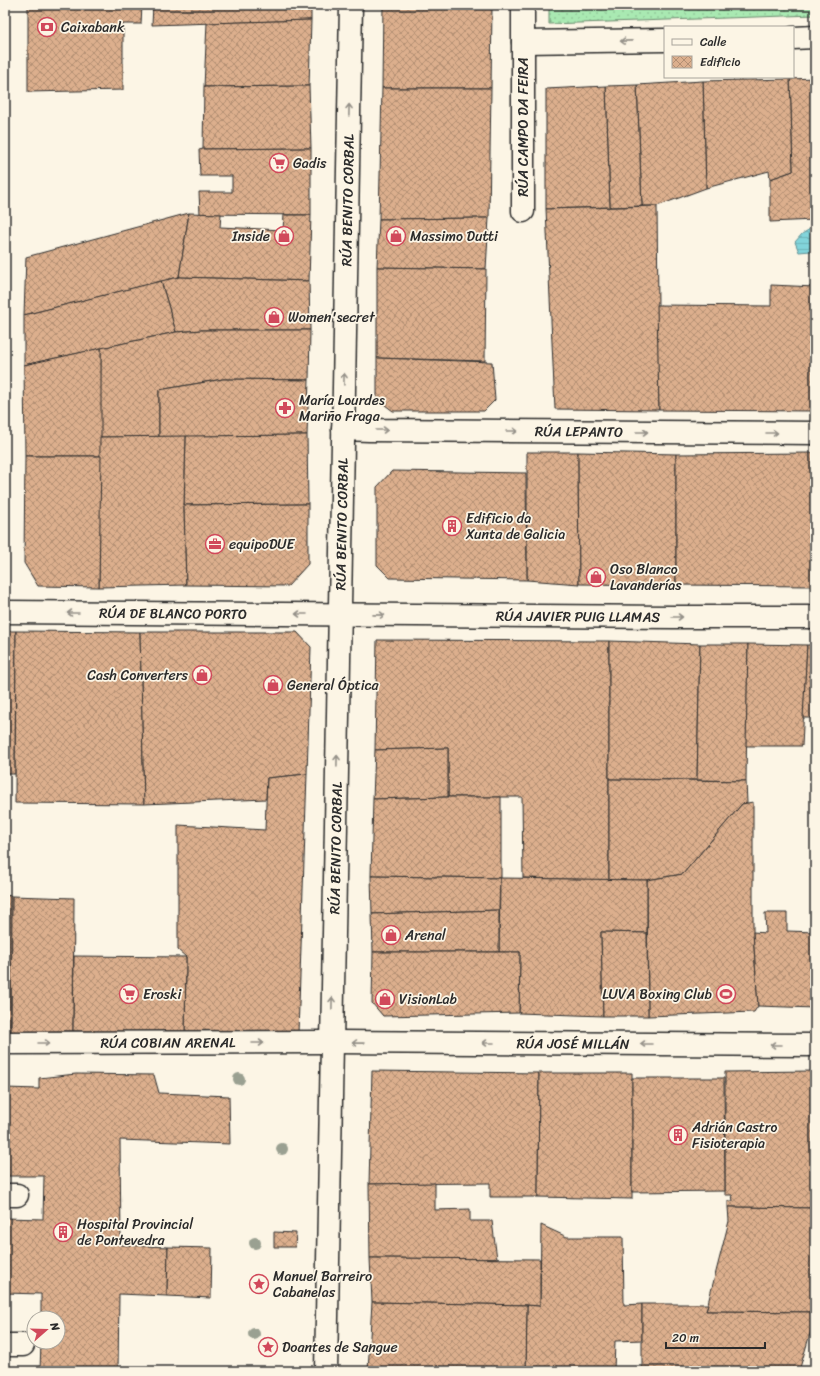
<svg xmlns="http://www.w3.org/2000/svg" width="820" height="1376" font-family="Sriracha,sans-serif">
  <style>
    .grass { fill: url(#grass-dots); stroke: #6a8a6e }
    .water { fill: url(#water-rules); stroke: #5f9094 }
    .building { fill: url(#building-cross-hatch); stroke: #2b2b2b }
    .lines { fill: none; stroke-linecap: round; stroke-linejoin: round }
    .minor-casing { stroke: #2b2b2b; stroke-width: 25 }
    .minor { stroke: #fcf5e5; stroke-width: 22 }
    .tree { fill: #9aa091 }
    .oneway { stroke: #949088 }
    .labels { text-anchor: middle; stroke-width: 3.5; stroke-linejoin: round; paint-order: stroke }
    .poi-label { font-size: 14px; fill: #2b2b2b; stroke: #fcf5e5; text-anchor: start }
    .street-label { font-size: 14px; fill: #2b2b2b; stroke: #fcf5e5 }
  </style>
  <defs>
    <pattern id="grass-dots" width="8" height="8" patternUnits="userSpaceOnUse"><rect width="8" height="8" fill="#a9e9b2"/><path d="M2 2h.1M6 6h.1" fill="none" stroke="#92c899" stroke-width="1.8" stroke-linecap="round"/></pattern>
    <pattern id="water-rules" width="6" height="5" patternUnits="userSpaceOnUse"><rect width="6" height="5" fill="#82d4da"/><path d="M0 2.5h6" fill="none" stroke="#70b6bb"/></pattern>
    <pattern id="building-cross-hatch" width="8" height="8" patternUnits="userSpaceOnUse"><rect width="8" height="8" fill="#dcaf8d"/><path d="M0 0l8 8M0 8l8-8" fill="none" stroke="#b38f73"/></pattern>
  </defs>
  <rect width="100%" height="100%" fill="#fcf5e5"/>
  <filter id="ink" filterUnits="userSpaceOnUse"><feTurbulence type="fractalNoise" baseFrequency=".025" numOctaves="2"/><feDisplacementMap in="SourceGraphic" scale="8" xChannelSelector="R" yChannelSelector="G"/><feConvolveMatrix kernelMatrix="1 2 1 2 8 2 1 2 1" color-interpolation-filters="sRGB"/></filter>
  <g filter="url(#ink)">
    <polygon class="grass" points="549,5 815,5 815,15 549,24"/>
    <polygon class="water" points="813,227 815,227 815,255 811,251 799,252 795,242 802,234"/>
    <g class="building">
      <polygon points="28,5 142,5 141,24 123,24 123,90 28,92"/>
      <polygon points="153,5 311,5 311,20 152,25"/>
      <polygon points="383,5 492,5 491,88 382,88"/>
      <polygon points="311,20 309,86 204,87 207,23"/>
      <polygon points="815,78 815,170 813,171 814,220 770,222 770,179 793,171 790,79"/>
      <polygon points="790,79 793,171 770,179 769,171 706,188 703,81"/>
      <polygon points="703,81 706,188 657,206 642,206 637,85"/>
      <polygon points="637,85 642,206 610,207 606,86"/>
      <polygon points="309,86 311,148 203,149 204,87"/>
      <polygon points="606,86 610,207 546,209 546,89"/>
      <polygon points="382,88 491,88 489,218 379,219"/>
      <polygon points="311,148 311,215 200,214 199,192 232,192 232,176 200,176 199,150 203,149"/>
      <polygon points="815,170 815,220 814,220 813,171"/>
      <polygon points="657,206 659,410 555,409 546,209"/>
      <polygon points="189,213 179,277 24,315 26,257"/>
      <polygon points="189,213 221,214 220,227 283,230 284,215 311,215 309,281 179,277"/>
      <polygon points="489,218 486,269 377,267 379,219"/>
      <polygon points="377,267 486,269 485,361 377,358"/>
      <polygon points="179,277 309,281 310,330 202,330 176,332 161,281"/>
      <polygon points="161,281 176,332 24,365 24,315"/>
      <polygon points="771,285 815,287 815,411 659,410 657,305 771,306"/>
      <polygon points="202,330 310,330 309,380 223,379 159,390 159,437 100,437 101,348 176,332"/>
      <polygon points="101,348 101,456 25,456 24,365"/>
      <polygon points="377,358 492,362 495,400 484,411 393,411 377,399"/>
      <polygon points="223,379 309,380 307,435 159,437 159,390"/>
      <polygon points="307,435 308,504 184,505 186,436"/>
      <polygon points="186,436 184,505 186,585 99,587 100,437"/>
      <polygon points="527,452 578,452 579,584 527,580"/>
      <polygon points="578,452 676,454 676,585 579,584"/>
      <polygon points="815,453 815,586 676,585 676,454"/>
      <polygon points="25,456 101,456 99,587 38,586 24,563"/>
      <polygon points="392,471 526,473 527,580 390,578 377,565 377,487"/>
      <polygon points="308,504 308,564 288,586 186,585 184,505"/>
      <polygon points="5,631 16,631 15,774 5,774"/>
      <polygon points="16,631 140,632 144,804 15,803"/>
      <polygon points="140,632 297,632 311,647 307,774 267,778 266,799 144,804"/>
      <polygon points="377,640 609,641 609,880 523,878 522,797 448,797 448,748 375,750"/>
      <polygon points="609,641 700,644 697,780 609,779"/>
      <polygon points="700,644 748,644 746,781 697,780"/>
      <polygon points="748,644 807,645 802,746 746,746"/>
      <polygon points="807,645 815,645 815,718 803,718"/>
      <polygon points="448,748 448,797 373,799 375,750"/>
      <polygon points="307,774 298,1033 185,1033 186,957 178,950 178,825 265,830 267,778"/>
      <polygon points="609,779 746,781 747,803 742,804 683,874 647,880 609,880"/>
      <polygon points="448,797 501,797 501,878 371,876 373,799"/>
      <polygon points="753,802 753,932 758,1006 754,1012 648,1016 647,880 683,874 742,804"/>
      <polygon points="371,876 500,878 499,910 372,914"/>
      <polygon points="500,878 647,880 647,933 601,932 603,1016 519,1013 520,952 499,952"/>
      <polygon points="5,895 12,896 11,1032 5,1032"/>
      <polygon points="12,896 74,898 73,1031 11,1032"/>
      <polygon points="499,910 499,952 373,952 372,914"/>
      <polygon points="765,913 787,913 787,931 815,932 815,1008 758,1006 753,932 766,933"/>
      <polygon points="601,932 647,933 648,1016 603,1016"/>
      <polygon points="373,952 520,952 519,1013 383,1016 372,1003"/>
      <polygon points="74,956 186,957 185,1033 73,1031"/>
      <polygon points="372,1071 539,1073 538,1197 490,1197 490,1183 369,1184"/>
      <polygon points="815,1071 815,1208 728,1207 728,1201 733,1201 732,1195 725,1195 725,1072"/>
      <polygon points="539,1073 632,1073 632,1199 538,1197"/>
      <polygon points="76,1074 154,1075 159,1093 229,1096 230,1144 120,1140 121,1245 168,1247 167,1296 119,1294 118,1371 40,1371 41,1342 58,1342 58,1318 41,1318 41,1294 5,1293 5,1218 43,1219 44,1176 5,1176 5,1088 39,1089 39,1078"/>
      <polygon points="632,1078 724,1078 725,1191 632,1192"/>
      <polygon points="435,1183 435,1210 470,1209 470,1221 492,1221 497,1259 370,1258 369,1184"/>
      <polygon points="728,1207 815,1208 815,1312 706,1311 729,1221"/>
      <polygon points="541,1225 567,1237 623,1237 624,1305 642,1304 642,1340 615,1341 614,1371 642,1369 642,1371 526,1371 527,1305 540,1306"/>
      <polygon points="274,1232 296,1233 295,1247 274,1247"/>
      <polygon points="168,1247 212,1248 211,1298 167,1296"/>
      <polygon points="370,1258 540,1259 540,1306 527,1305 372,1302"/>
      <polygon points="372,1302 527,1305 526,1371 368,1371"/>
      <polygon points="642,1304 708,1304 706,1311 815,1312 815,1317 799,1371 642,1371"/>
    </g>
    <g class="lines">
      <defs>
        <g id="minor">
          <polyline points="523,5 523,42 665,40"/>
          <polyline points="793,38 815,37"/>
          <polyline points="523,42 523,211"/>
          <path id="s1" d="M343,429L369,430L815,433"/>
          <path id="s2" d="M5,612L673,617H815"/>
          <path id="s3" d="M5,1043L332,1042L815,1045"/>
          <polyline points="5,1195 17,1195"/>
          <polyline points="5,1345 23,1345"/>
          <path id="s4" d="M326,1371L351,5"/>
        </g>
      </defs>
      <use href="#minor" class="minor-casing"/>
      <use href="#minor" class="minor"/>
    </g>
    <g class="tree">
      <circle cx="239" cy="1079" r="6"/>
      <circle cx="282" cy="1149" r="6"/>
      <circle cx="255" cy="1243" r="6"/>
      <circle cx="254" cy="1334" r="6"/>
    </g>
    <defs><path id="oneway-shaft" d="M-6 0H5M1.5-3L5.5 0L1.5 3" fill="none" stroke-width="1.6" stroke-linecap="round" stroke-linejoin="round"/></defs>
    <g class="oneway">
      <use href="#oneway-shaft" transform="translate(626 41) rotate(179)"/>
      <use href="#oneway-shaft" transform="translate(349 110) rotate(-89)"/>
      <use href="#oneway-shaft" transform="translate(344 379) rotate(-89)"/>
      <use href="#oneway-shaft" transform="translate(382 430)"/>
      <use href="#oneway-shaft" transform="translate(512 431)"/>
      <use href="#oneway-shaft" transform="translate(642 432)"/>
      <use href="#oneway-shaft" transform="translate(772 433)"/>
      <use href="#oneway-shaft" transform="translate(73 613) rotate(-180)"/>
      <use href="#oneway-shaft" transform="translate(301 614) rotate(-180)"/>
      <use href="#oneway-shaft" transform="translate(379 615) rotate(1)"/>
      <use href="#oneway-shaft" transform="translate(677 617)"/>
      <use href="#oneway-shaft" transform="translate(337 761) rotate(-89)"/>
      <use href="#oneway-shaft" transform="translate(332 1003) rotate(-89)"/>
      <use href="#oneway-shaft" transform="translate(44 1043)"/>
      <use href="#oneway-shaft" transform="translate(258 1043)"/>
      <use href="#oneway-shaft" transform="translate(358 1043) rotate(-179)"/>
      <use href="#oneway-shaft" transform="translate(488 1043) rotate(-180)"/>
      <use href="#oneway-shaft" transform="translate(646 1044) rotate(-180)"/>
      <use href="#oneway-shaft" transform="translate(776 1045) rotate(-180)"/>
    </g>
  </g>
  <defs>
    <symbol id="bank-ring" viewBox="-11 -11 22 22"><circle r="9.5" fill="#fcf5e5" stroke="#d1495b" stroke-width="1.5"/><path d="M-6-4H6V4H-6ZM0-2.3a2.3 2.3 0 1 0 0 4.6a2.3 2.3 0 1 0 0-4.6Z" fill="#d1495b"/></symbol>
    <symbol id="supermarket-ring" viewBox="-11 -11 22 22"><circle r="9.5" fill="#fcf5e5" stroke="#d1495b" stroke-width="1.5"/><path d="M-6-5.5h2.5l.6 2H6L4.5 2H-2.5L-4.4-4H-6ZM-1.5 3.2a1.3 1.3 0 1 0 .1 0ZM3 3.2a1.3 1.3 0 1 0 .1 0Z" fill="#d1495b"/></symbol>
    <symbol id="shop-ring" viewBox="-11 -11 22 22"><circle r="9.5" fill="#fcf5e5" stroke="#d1495b" stroke-width="1.5"/><path d="M-5-2.5h2.3a2.7 3.5 0 0 1 5.4 0H5L5.5 6h-11ZM-1.5-2.5h3a1.5 2.3 0 0 0-3 0Z" fill="#d1495b"/></symbol>
    <symbol id="pharmacy-ring" viewBox="-11 -11 22 22"><circle r="9.5" fill="#fcf5e5" stroke="#d1495b" stroke-width="1.5"/><path d="M-2-6h4v4h4v4h-4v4h-4v-4h-4v-4h4Z" fill="#d1495b"/></symbol>
    <symbol id="building-ring" viewBox="-11 -11 22 22"><circle r="9.5" fill="#fcf5e5" stroke="#d1495b" stroke-width="1.5"/><path d="M-4-6H4V6H1V3H-1V6H-4ZM-2.5-4.3h1.7v1.8h-1.7ZM.8-4.3h1.7v1.8H.8ZM-2.5-1h1.7V.8h-1.7ZM.8-1h1.7V.8H.8Z" fill="#d1495b"/></symbol>
    <symbol id="office-ring" viewBox="-11 -11 22 22"><circle r="9.5" fill="#fcf5e5" stroke="#d1495b" stroke-width="1.5"/><path d="M-6-3h4V-5.5h4V-3h4V5H-6ZM-1-4.5V-3h2v-1.5ZM-6 0V1H6V0Z" fill="#d1495b"/></symbol>
    <symbol id="stadium-ring" viewBox="-11 -11 22 22"><circle r="9.5" fill="#fcf5e5" stroke="#d1495b" stroke-width="1.5"/><path d="M0-5a6.5 5 0 1 0 0 10a6.5 5 0 1 0 0-10ZM-3.5-1.8h7v3.6h-7Z" fill="#d1495b"/></symbol>
    <symbol id="sight-ring" viewBox="-11 -11 22 22"><circle r="9.5" fill="#fcf5e5" stroke="#d1495b" stroke-width="1.5"/><path d="M0-6L1.8-2.2L6-1.7L2.9 1.2L3.7 5.4L0 3.3L-3.7 5.4L-2.9 1.2L-6-1.7L-1.8-2.2Z" fill="#d1495b"/></symbol>
  </defs>
  <g fill-rule="evenodd">
    <use href="#bank-ring" x="36" y="16" width="22" height="22"/>
    <use href="#supermarket-ring" x="268" y="152" width="22" height="22"/>
    <use href="#shop-ring" x="273" y="225" width="22" height="22"/>
    <use href="#shop-ring" x="385" y="225" width="22" height="22"/>
    <use href="#shop-ring" x="263" y="306" width="22" height="22"/>
    <use href="#pharmacy-ring" x="274" y="397" width="22" height="22"/>
    <use href="#building-ring" x="441" y="515" width="22" height="22"/>
    <use href="#office-ring" x="204" y="533" width="22" height="22"/>
    <use href="#shop-ring" x="585" y="566" width="22" height="22"/>
    <use href="#shop-ring" x="191" y="664" width="22" height="22"/>
    <use href="#shop-ring" x="262" y="674" width="22" height="22"/>
    <use href="#shop-ring" x="380" y="924" width="22" height="22"/>
    <use href="#supermarket-ring" x="118" y="983" width="22" height="22"/>
    <use href="#stadium-ring" x="715" y="983" width="22" height="22"/>
    <use href="#shop-ring" x="374" y="988" width="22" height="22"/>
    <use href="#building-ring" x="667" y="1124" width="22" height="22"/>
    <use href="#building-ring" x="52" y="1221" width="22" height="22"/>
    <use href="#sight-ring" x="248" y="1273" width="22" height="22"/>
    <use href="#sight-ring" x="257" y="1336" width="22" height="22"/>
  </g>
  <g class="labels">
    <g class="poi-label">
      <text x="61" y="32">Caixabank</text>
      <text x="293" y="168">Gadis</text>
      <text x="270" y="241" text-anchor="end">Inside</text>
      <text x="410" y="241">Massimo Dutti</text>
      <text x="288" y="322">Women'secret</text>
      <text x="299" y="405">María Lourdes<tspan x="299" dy="16">Mariño Fraga</tspan></text>
      <text x="466" y="523">Edificio da<tspan x="466" dy="16">Xunta de Galicia</tspan></text>
      <text x="229" y="549">equipoDUE</text>
      <text x="610" y="574">Oso Blanco<tspan x="610" dy="16">Lavanderías</tspan></text>
      <text x="188" y="680" text-anchor="end">Cash Converters</text>
      <text x="287" y="690">General Óptica</text>
      <text x="405" y="940">Arenal</text>
      <text x="143" y="999">Eroski</text>
      <text x="712" y="999" text-anchor="end">LUVA Boxing Club</text>
      <text x="399" y="1004">VisionLab</text>
      <text x="692" y="1132">Adrián Castro<tspan x="692" dy="16">Fisioterapia</tspan></text>
      <text x="77" y="1229">Hospital Provincial<tspan x="77" dy="16">de Pontevedra</tspan></text>
      <text x="273" y="1281">Manuel Barreiro<tspan x="273" dy="16">Cabanelas</tspan></text>
      <text x="282" y="1352">Doantes de Sangue</text>
    </g>
    <g class="street-label">
      <text transform="translate(523 127) rotate(-90)" y="5">RÚA CAMPO DA FEIRA</text>
      <text dy="5" stroke="none"><textPath href="#s4" startOffset="1171">RÚA BENITO CORBAL</textPath></text>
      <text dy="5" stroke="none"><textPath href="#s1" startOffset="236">RÚA LEPANTO</textPath></text>
      <text dy="5" stroke="none"><textPath href="#s4" startOffset="847">RÚA BENITO CORBAL</textPath></text>
      <text dy="5" stroke="none"><textPath href="#s2" startOffset="168">RÚA DE BLANCO PORTO</textPath></text>
      <text dy="5" stroke="none"><textPath href="#s2" startOffset="573">RÚA JAVIER PUIG LLAMAS</textPath></text>
      <text dy="5" stroke="none"><textPath href="#s4" startOffset="523">RÚA BENITO CORBAL</textPath></text>
      <text dy="5" stroke="none"><textPath href="#s3" startOffset="163">RÚA COBIAN ARENAL</textPath></text>
      <text dy="5" stroke="none"><textPath href="#s3" startOffset="568">RÚA JOSÉ MILLÁN</textPath></text>
    </g>
  </g>
  <rect width="820" height="1376" fill="none" stroke="#fcf5e5" stroke-width="20"/>
  <rect x="10" y="10" width="800" height="1356" fill="none" stroke="#2b2b2b" stroke-width="1.5" filter="url(#ink)"/>
  <rect x="664" y="26" width="130" height="52" fill="#fcf5e5" stroke="#a8a49b"/>
  <rect x="672" y="39" width="20" height="6" fill="#fcf5e5" stroke="#a8a49b"/>
  <text x="700" y="46" font-size="12" fill="#2b2b2b">Calle</text>
  <rect x="672" y="56" width="20" height="12" fill="url(#building-cross-hatch)" stroke="#a8a49b"/>
  <text x="700" y="66" font-size="12" fill="#2b2b2b">Edificio</text>
  <g transform="translate(46 1330) rotate(70)"><circle r="19" fill="#fcf5e5" stroke="#a8a49b"/>
  <path d="M0-3L7 15L0 10L-7 15Z" fill="#d1495b"/>
  <text y="-6" font-size="11" font-weight="bold" text-anchor="middle" fill="#2b2b2b">N</text>
  </g>
  <path d="M666 1342v6h99v-6" fill="none" stroke="#2b2b2b" stroke-width="2"/>
  <text x="672" y="1342" font-size="12" fill="#2b2b2b" stroke="#fcf5e5" stroke-width="3" paint-order="stroke">20 m</text>
</svg>
